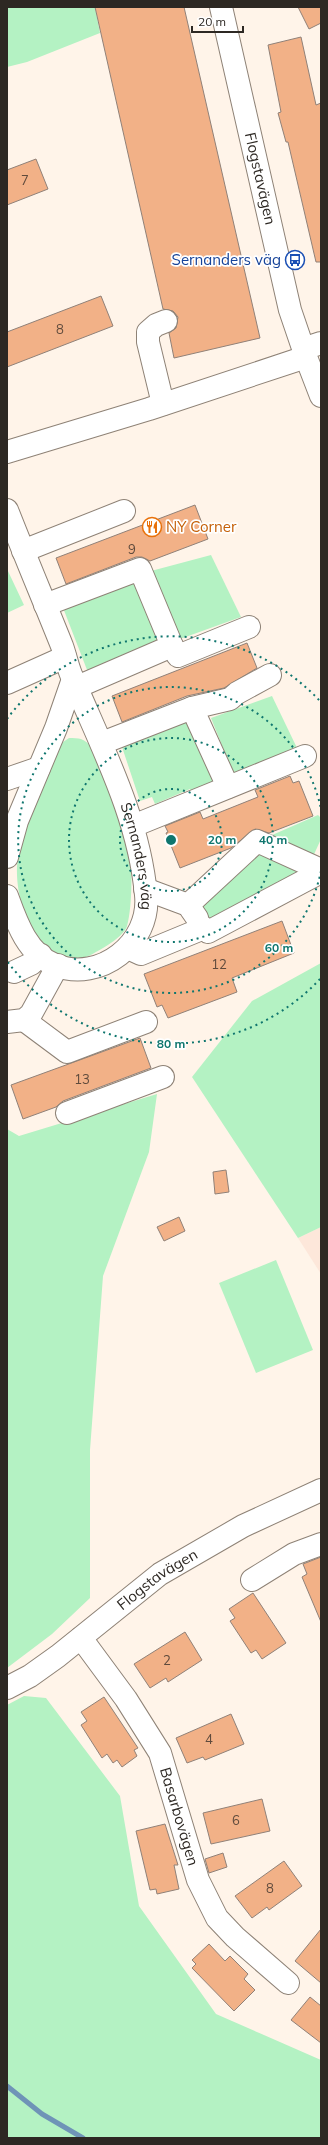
<svg xmlns="http://www.w3.org/2000/svg" width="328" height="2145" font-family="Mulish,sans-serif">
  <style>
    .education { fill: #fde7da }
    .green { fill: #b4f2c3 }
    .lines { fill: none; stroke-linecap: round; stroke-linejoin: round }
    .stream { stroke: #6f94b7; stroke-width: 5 }
    .building { fill: #f2b187; stroke: #908178 }
    .minor-casing { stroke: #8e8276; stroke-width: 24 }
    .minor { stroke: #fff; stroke-width: 22 }
    .ring { fill: none; stroke: #0f766e; stroke-width: 2; stroke-dasharray: 2 4 }
    .labels { text-anchor: middle; stroke-width: 3.5; stroke-linejoin: round; paint-order: stroke }
    .number-label { font-size: 13px; fill: #5e4a3c }
    .street-label { font-size: 15px; fill: #2d2823; stroke: #fff }
    .transit-label { font-size: 15px; fill: #164399; stroke: #fff; text-anchor: end }
    .food-label { font-size: 15px; fill: #c56008; stroke: #fff; text-anchor: start }
    .centre { fill: #0f766e; stroke: #fff; stroke-width: 2 }
    .ring-label { font-size: 12px; text-anchor: middle; font-weight: bold; fill: #0f766e; stroke: #fff; stroke-width: 3.5; stroke-linejoin: round; paint-order: stroke }
  </style>
  <rect width="100%" height="100%" fill="#fff4e9"/>
  <polygon class="education" points="321,1227 321,1274 298,1238"/>
  <g class="green">
    <polygon points="7,7 95,7 100,33 27,62 7,67"/>
    <polygon points="211,555 241,617 180,639 151,571"/>
    <polygon points="7,569 24,605 7,613"/>
    <polygon points="135,571 165,645 89,675 60,600"/>
    <polygon points="272,696 297,748 233,773 211,718"/>
    <polygon points="192,715 219,783 193,794 190,789 155,804 152,797 140,801 119,738"/>
    <path d="M69,738C73,738 78,738 81,739C98,745 107,781 112,796C118,813 125,830 129,848C133,865 132,909 127,926C125,934 110,944 103,948C94,953 86,959 75,959C31,962 12,891 18,857C24,818 44,781 60,744Z"/>
    <polygon points="318,815 321,818 321,839 311,861 263,839"/>
    <polygon points="255,846 318,871 261,891 210,924 199,908"/>
    <polygon points="321,963 321,1227 298,1238 192,1077 252,1001"/>
    <polygon points="157,1094 149,1152 103,1276 90,1450 90,1598 52,1634 7,1668 7,1129 19,1136"/>
    <polygon points="276,1260 313,1350 256,1373 219,1283"/>
    <polygon points="24,1696 46,1698 120,1796 139,1906 216,2014 321,2060 321,2138 7,2138 7,1705"/>
  </g>
  <g class="lines">
    <polyline class="stream" points="7,2086 42,2114 83,2138"/>
  </g>
  <g class="building">
    <polygon points="95,7 184,7 260,338 174,358 169,333 176,328 178,317 173,311 163,309"/>
    <polygon points="298,7 321,7 321,23 309,29"/>
    <polygon points="301,37 316,105 321,103 321,262 316,262 288,142 286,142 278,113 281,112 268,45"/>
    <polygon points="36,159 48,189 7,205 7,170"/>
    <polygon points="101,296 113,326 7,367 7,332"/>
    <polygon points="195,505 208,539 150,561 142,557 136,557 66,584 56,558"/>
    <polygon points="247,643 257,668 224,688 187,696 122,722 112,696"/>
    <polygon points="290,776 293,783 299,781 313,816 269,833 255,829 231,848 180,868 166,833 168,832 165,826 200,812 203,819 258,797 255,790"/>
    <polygon points="282,921 294,953 232,978 237,992 168,1018 162,1005 157,1007 144,974"/>
    <polygon points="140,1038 151,1068 63,1101 56,1107 23,1119 11,1085"/>
    <polygon points="226,1170 229,1192 215,1194 213,1172"/>
    <polygon points="179,1217 185,1231 164,1241 157,1227"/>
    <polygon points="321,1557 321,1622 302,1577 307,1574 303,1564"/>
    <polygon points="253,1593 286,1643 262,1659 256,1650 251,1653 230,1621 235,1618 229,1609"/>
    <polygon points="185,1632 202,1660 168,1682 166,1678 150,1688 134,1664"/>
    <polygon points="104,1697 138,1748 134,1750 137,1756 122,1767 117,1760 113,1763 107,1754 102,1758 81,1725 87,1721 81,1712"/>
    <polygon points="231,1714 244,1744 205,1760 203,1757 187,1763 176,1738"/>
    <polygon points="262,1799 270,1831 211,1844 203,1813"/>
    <polygon points="165,1824 178,1865 174,1865 179,1889 157,1894 156,1889 150,1890 136,1831"/>
    <polygon points="223,1853 227,1867 209,1873 205,1859"/>
    <polygon points="284,1861 302,1886 269,1910 267,1907 252,1918 235,1896"/>
    <polygon points="321,1929 321,1983 295,1961"/>
    <polygon points="209,1944 225,1961 230,1956 248,1974 244,1979 255,1990 234,2011 192,1968 196,1964 192,1960"/>
    <polygon points="310,1997 321,2006 321,2043 291,2020"/>
  </g>
  <g class="lines">
    <defs>
      <g id="minor">
        <path id="s1" d="M221,7L290,310L306,357L321,396"/>
        <polyline points="303,349 321,343"/>
        <polyline points="163,404 148,342 148,332 156,325 166,321"/>
        <polyline points="7,452 149,409 306,357"/>
        <path id="s2" d="M7,510C25,556 44,601 62,646C66,657 68,669 73,679C103,750 139,818 146,895C151,943 100,983 55,965C27,954 16,921 7,896"/>
        <polyline points="23,551 124,511"/>
        <polyline points="45,605 140,569 172,646 77,687"/>
        <polyline points="172,646 178,656 249,627"/>
        <polyline points="7,683 65,657"/>
        <polyline points="192,708 228,787"/>
        <polyline points="102,743 192,708 230,699 237,693 270,675"/>
        <polyline points="7,779 39,768"/>
        <polyline points="133,826 305,756"/>
        <polyline points="7,857 17,821 56,728 73,679"/>
        <polyline points="145,889 188,905 197,918"/>
        <polyline points="188,905 257,841 321,870"/>
        <polyline points="128,948 141,954 204,928 208,932 321,872"/>
        <polyline points="14,972 31,964 41,955"/>
        <polyline points="24,1020 67,1052 146,1022"/>
        <polyline points="7,1022 24,1020 31,1014 58,965"/>
        <polyline points="67,1113 163,1077"/>
        <polyline points="252,1580 294,1554 321,1544"/>
        <path id="s3" d="M81,1638L126,1699L160,1753L198,1880L217,1918L235,1937L288,1983"/>
        <path id="s4" d="M7,1688L30,1676L58,1656L160,1574L243,1526L321,1490"/>
      </g>
    </defs>
    <use href="#minor" class="minor-casing"/>
    <use href="#minor" class="minor"/>
  </g>
  <g class="ring">
    <circle cx="171" cy="840" r="51"/>
    <circle cx="171" cy="840" r="102"/>
    <path d="M321 871A153 153 0 1 1 321 809"/>
    <path d="M320 979A204 204 0 0 1 7 961M7 719A204 204 0 0 1 320 701"/>
  </g>
  <defs>
    <symbol id="bus-ring" viewBox="-11 -11 22 22"><circle r="9.5" fill="#fff" stroke="#1a4fb4" stroke-width="1.5"/><path d="M-5-6H5V4H4V6H2V4H-2V6H-4V4H-5ZM-3.5-4V0h7V-4ZM-3.5 1.2v1.5H-2V1.2ZM2 1.2v1.5H3.5V1.2Z" fill="#1a4fb4"/></symbol>
    <symbol id="restaurant-ring" viewBox="-11 -11 22 22"><circle r="9.5" fill="#fff" stroke="#e8710a" stroke-width="1.5"/><path d="M-5-6h1v4h1v-4h1v4h1v-4h1v5L-1.5 .5V6h-2V.5L-5-1ZM5-6V6H3V1.5H1.5Q1.5-4 5-6Z" fill="#e8710a"/></symbol>
  </defs>
  <g fill-rule="evenodd">
    <use href="#bus-ring" x="284" y="249" width="22" height="22"/>
    <use href="#restaurant-ring" x="141" y="516" width="22" height="22"/>
  </g>
  <g class="labels">
    <g class="number-label">
      <text x="25" y="185">7</text>
      <text x="60" y="334">8</text>
      <text x="132" y="554">9</text>
      <text x="219" y="969">12</text>
      <text x="82" y="1084">13</text>
      <text x="167" y="1665">2</text>
      <text x="209" y="1744">4</text>
      <text x="236" y="1825">6</text>
      <text x="270" y="1893">8</text>
    </g>
    <g class="street-label">
      <text dy="5" stroke="none"><textPath href="#s1" startOffset="176">Flogstavägen</textPath></text>
      <text dy="5" stroke="none"><textPath href="#s2" startOffset="371">Sernanders väg</textPath></text>
      <text dy="5" stroke="none"><textPath href="#s4" startOffset="186">Flogstavägen</textPath></text>
      <text dy="5" stroke="none"><textPath href="#s3" startOffset="206">Basarbovägen</textPath></text>
    </g>
    <g class="transit-label">
      <text x="281" y="265">Sernanders väg</text>
    </g>
    <g class="food-label">
      <text x="166" y="532">NY Corner</text>
    </g>
  </g>
  <circle cx="171" cy="840" r="6" class="centre"/>
  <g class="ring-label">
    <text x="222" y="844">20 m</text>
    <text x="273" y="844">40 m</text>
    <text x="279" y="952">60 m</text>
    <text x="171" y="1048">80 m</text>
  </g>
  <rect width="328" height="2145" fill="none" stroke="#2d2823" stroke-width="16"/>
  <path d="M192 26v6h51v-6" fill="none" stroke="#2d2823" stroke-width="2"/>
  <text x="198" y="26" font-size="12" fill="#2d2823" stroke="#ffffff" stroke-width="3" paint-order="stroke">20 m</text>
</svg>
